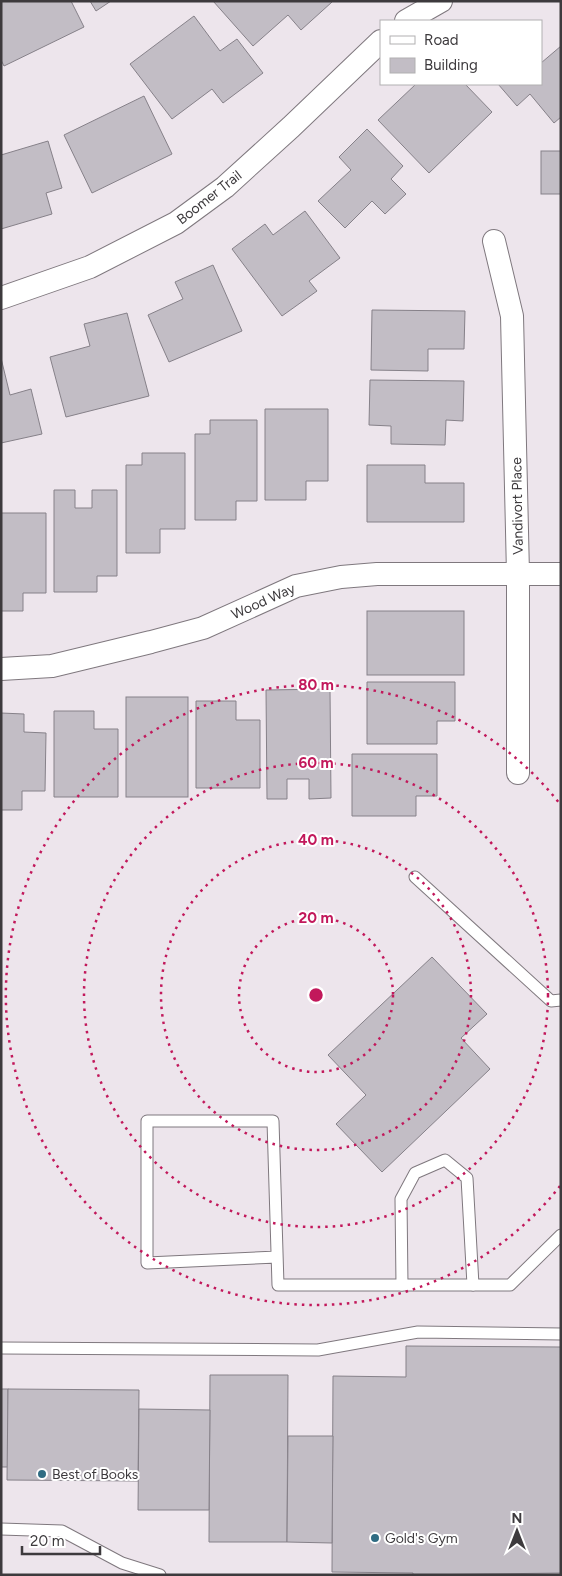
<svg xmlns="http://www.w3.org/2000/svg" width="562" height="1576" font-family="Figtree,sans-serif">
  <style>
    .building { fill: #c2bdc5; stroke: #868189 }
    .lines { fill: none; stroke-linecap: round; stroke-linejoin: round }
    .lane-casing { stroke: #7f787e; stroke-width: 13 }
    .street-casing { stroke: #7f787e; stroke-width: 24 }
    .lane { stroke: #fff; stroke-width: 11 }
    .street { stroke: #fff; stroke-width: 22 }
    .ring { fill: none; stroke: #c2185b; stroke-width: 2.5; stroke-dasharray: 2.5 5 }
    .poi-dot { fill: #2f6c83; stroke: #fff; stroke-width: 2 }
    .labels { text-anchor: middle; stroke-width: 4; stroke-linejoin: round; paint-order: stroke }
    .street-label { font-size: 14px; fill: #3d3a3d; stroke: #fff }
    .poi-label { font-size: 14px; fill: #3d3a3d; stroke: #fff; text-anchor: start }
    .centre { fill: #c2185b; stroke: #fff; stroke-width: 2.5 }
    .ring-label { font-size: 15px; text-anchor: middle; font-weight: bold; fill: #c2185b; stroke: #fff; stroke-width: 4; stroke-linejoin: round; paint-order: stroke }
  </style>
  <rect width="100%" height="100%" fill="#ede5ec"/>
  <g class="building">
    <polygon points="1,1 71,1 84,27 4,66 1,60"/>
    <polygon points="90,1 111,1 96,11"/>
    <polygon points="213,1 331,1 332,2 301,30 288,15 253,46"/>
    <polygon points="194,16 220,51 237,39 263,73 223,103 212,89 172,119 130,64"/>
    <polygon points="561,46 561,117 554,123 530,94 517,106 498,84 541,84 541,63"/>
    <polygon points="416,84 465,84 492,112 429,173 378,120"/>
    <polygon points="144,96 172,154 92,193 64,135"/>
    <polygon points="367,129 403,166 391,179 406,194 385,214 372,201 345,228 318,201 351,170 339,157"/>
    <polygon points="48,141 62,188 46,193 52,214 1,229 1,155"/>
    <rect x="541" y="151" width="20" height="43"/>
    <polygon points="305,211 340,258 309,281 317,291 282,316 232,249 265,224 273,235"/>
    <polygon points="213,265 242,331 169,362 148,315 183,299 175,282"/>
    <polygon points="372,310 465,311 464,349 428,349 428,371 371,370"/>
    <polygon points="127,313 149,396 66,417 50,357 90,346 84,324"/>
    <polygon points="1,358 10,395 31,389 42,434 1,443"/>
    <polygon points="370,380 464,381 463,421 446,420 445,445 391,444 391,426 369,425"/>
    <polygon points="265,409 328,409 328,481 306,481 306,500 265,500"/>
    <polygon points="210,420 257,420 257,501 236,501 236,520 195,520 195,434 210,434"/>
    <polygon points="142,453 185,453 185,529 160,529 160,553 126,553 126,465 142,465"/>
    <polygon points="367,465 425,465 425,483 464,483 464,522 367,522"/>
    <polygon points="54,490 75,490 75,508 92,508 92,490 117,490 117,576 97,576 97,592 54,592"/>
    <polygon points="1,513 46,513 46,593 23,593 23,611 1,611"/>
    <rect x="367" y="611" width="97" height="64"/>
    <polygon points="367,682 455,682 455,721 437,721 437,744 367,744"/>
    <polygon points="330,689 331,798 309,799 309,779 287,779 287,799 267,799 266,690"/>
    <rect x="126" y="697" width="62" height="100"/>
    <polygon points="196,701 236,701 236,720 260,720 260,788 196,788"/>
    <polygon points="54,711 94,711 94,729 118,729 118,797 54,797"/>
    <polygon points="1,713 24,714 24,732 46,733 45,791 22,791 22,810 1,810"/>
    <polygon points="352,754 437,754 437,796 416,796 416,816 352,816"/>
    <polygon points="432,957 487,1014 461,1038 490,1069 382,1172 336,1124 366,1095 328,1055"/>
    <polygon points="406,1346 561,1347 561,1573 413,1575 413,1573 332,1572 333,1376 406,1377"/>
    <polygon points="210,1375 288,1375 287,1542 209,1542"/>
    <rect x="1" y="1389" width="7" height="78"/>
    <polygon points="8,1389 139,1390 138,1481 7,1480"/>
    <polygon points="139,1409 210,1410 209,1510 138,1510"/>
    <polygon points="288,1436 333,1436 332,1543 287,1542"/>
  </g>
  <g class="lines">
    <defs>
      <g id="lane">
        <polyline points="415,877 551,1001 561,1000"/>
        <polyline points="277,1257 147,1263 147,1121 273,1121 278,1285 510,1285 561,1235"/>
        <polyline points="402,1285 401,1199 415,1173 445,1160 467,1178 473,1285"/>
        <polyline points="1,1348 318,1350 418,1332 561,1334"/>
        <polyline points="1,1529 62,1531 122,1563 160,1575"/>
      </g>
      <g id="street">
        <polyline points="406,21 441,1"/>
        <polyline points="494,241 512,316 518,574 518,773"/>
        <polyline points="1,298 90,267 176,223 225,187 291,127 381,41"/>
        <polyline points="1,669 52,666 151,642 203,628 296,586 341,577 377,574 561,574"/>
      </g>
    </defs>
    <use href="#lane" class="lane-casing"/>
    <use href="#street" class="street-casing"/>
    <use href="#lane" class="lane"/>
    <use href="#street" class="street"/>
  </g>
  <g class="ring">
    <circle cx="316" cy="995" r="77"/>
    <circle cx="316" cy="995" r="155"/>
    <circle cx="316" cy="995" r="232"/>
    <path d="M560 1186A310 310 0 1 1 560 804"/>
  </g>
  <g class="poi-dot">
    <circle cx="42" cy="1474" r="5"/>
    <circle cx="375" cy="1538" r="5"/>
  </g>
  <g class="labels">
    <g class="street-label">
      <text transform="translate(209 197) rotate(-38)" y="5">Boomer Trail</text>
      <text transform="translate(517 506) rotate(-91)" y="5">Vandivort Place</text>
      <text transform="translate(263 601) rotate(-24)" y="5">Wood Way</text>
    </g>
    <g class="poi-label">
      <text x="52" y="1479">Best of Books</text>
      <text x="385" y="1543">Gold's Gym</text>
    </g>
  </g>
  <circle cx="316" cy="995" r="8" class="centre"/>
  <g class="ring-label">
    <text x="316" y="690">80 m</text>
    <text x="316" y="768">60 m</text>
    <text x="316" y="845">40 m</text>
    <text x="316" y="923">20 m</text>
  </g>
  <rect width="562" height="1576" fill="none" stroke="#3d3a3d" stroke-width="5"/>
  <rect x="380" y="20" width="162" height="65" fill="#ffffff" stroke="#b1b0b1"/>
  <rect x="390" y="36" width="25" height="8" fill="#ffffff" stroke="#b1b0b1"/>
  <text x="424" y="45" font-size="15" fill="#3d3a3d">Road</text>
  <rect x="390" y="58" width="25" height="15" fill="#c2bdc5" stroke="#b1b0b1"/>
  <text x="424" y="70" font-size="15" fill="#3d3a3d">Building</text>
  <g transform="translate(517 1531)" stroke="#ffffff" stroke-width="4" paint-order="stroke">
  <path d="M0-4L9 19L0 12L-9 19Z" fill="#3d3a3d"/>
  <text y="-8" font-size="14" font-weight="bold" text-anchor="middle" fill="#3d3a3d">N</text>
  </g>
  <path d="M22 1546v8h78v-8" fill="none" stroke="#3d3a3d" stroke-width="2.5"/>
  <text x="30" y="1546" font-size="15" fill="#3d3a3d" stroke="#ffffff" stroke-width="4" paint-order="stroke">20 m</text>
</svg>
